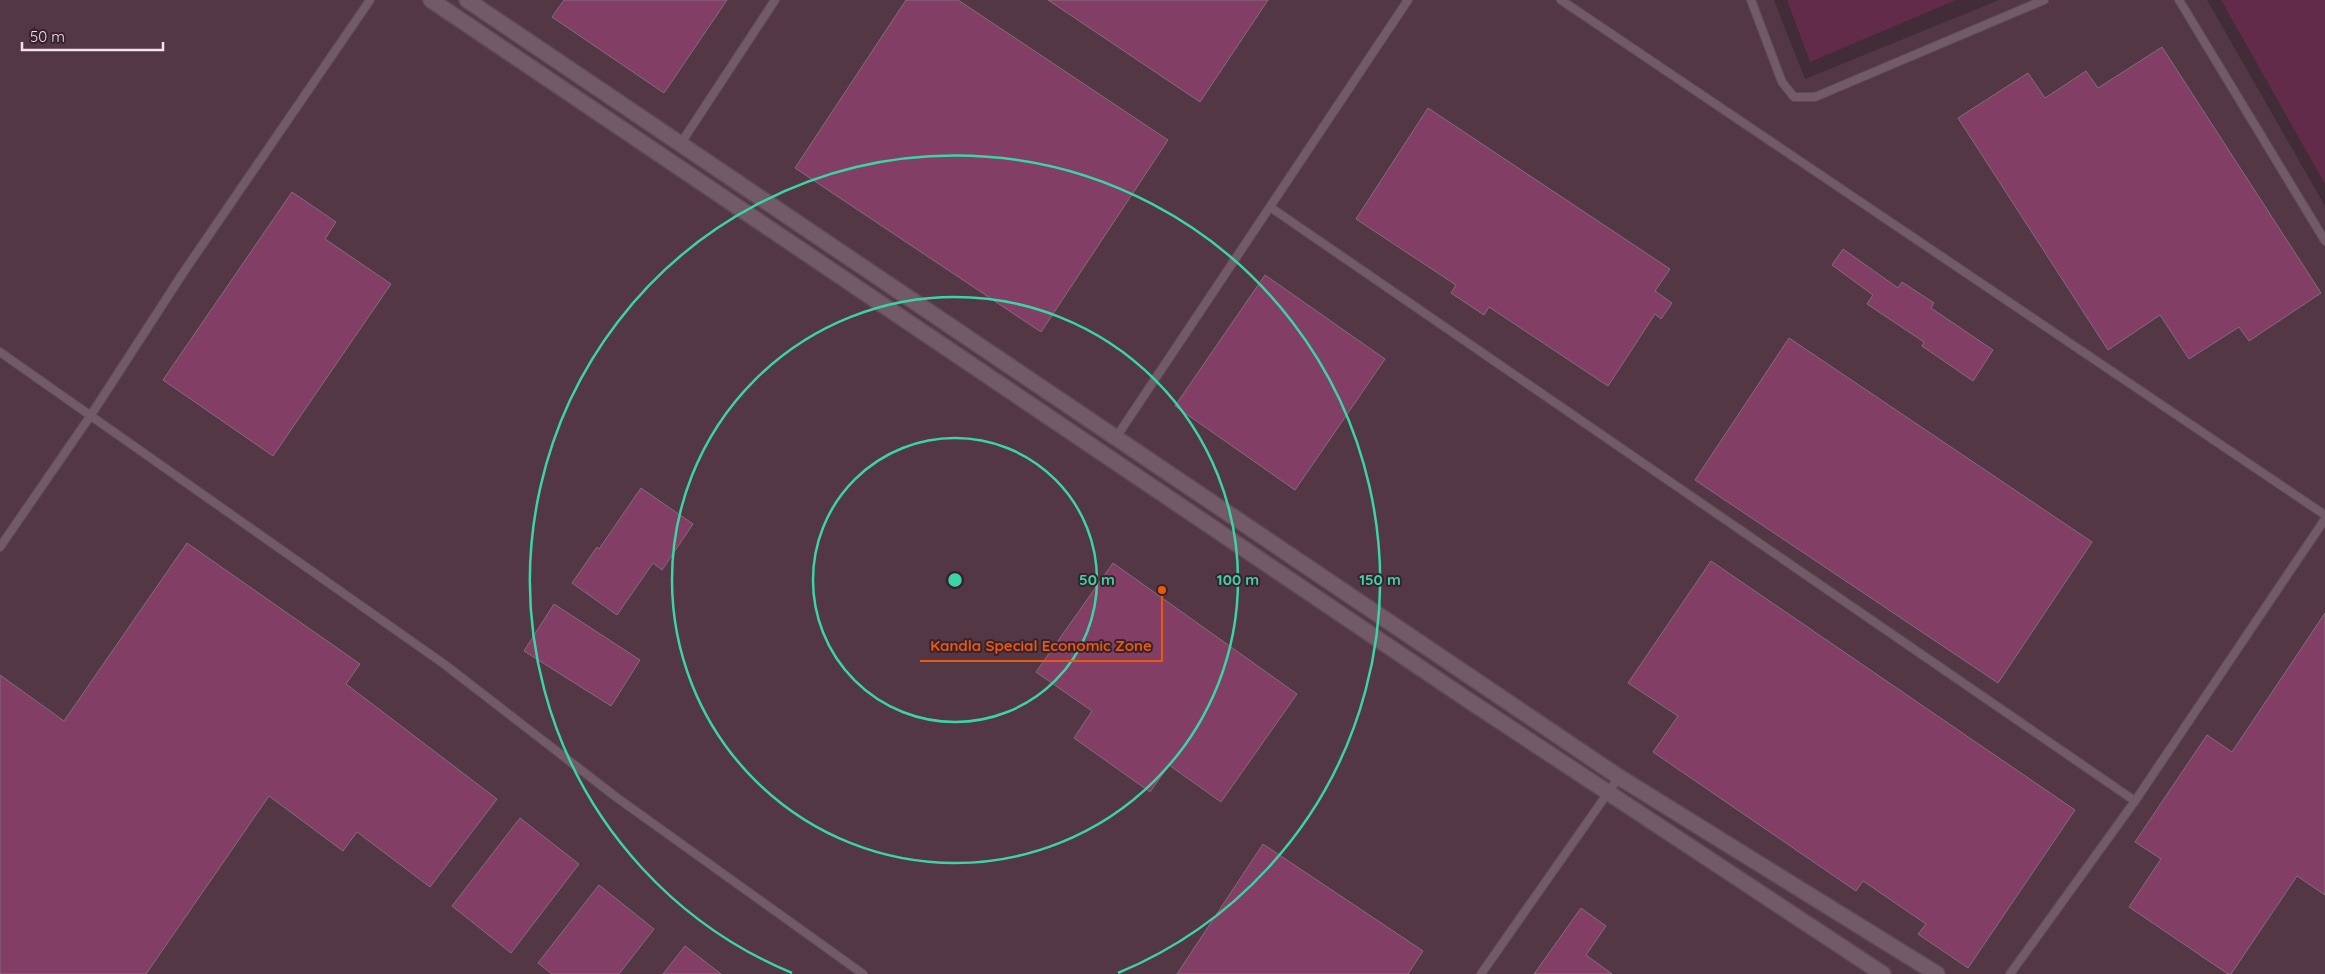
<svg xmlns="http://www.w3.org/2000/svg" width="2325" height="974" font-family="Quicksand,sans-serif">
  <style>
    .built { fill: #533745 }
    .green { fill: #612b49 }
    .building { fill: #833e65; stroke: #846c78 }
    .lines { fill: none; stroke-linecap: round; stroke-linejoin: round }
    .service-casing { stroke: #5d4a54; stroke-width: 10 }
    .minor-casing { stroke: #5d4a54; stroke-width: 18 }
    .service { stroke: #725a66; stroke-width: 8 }
    .minor { stroke: #725a66; stroke-width: 15 }
    .ring { fill: none; stroke: #3bd4a4; stroke-width: 2.5 }
    .centre { fill: #3bd4a4; stroke: #37222d; stroke-width: 2.5 }
    .ring-label { font-size: 15px; text-anchor: middle; font-weight: bold; fill: #3bd4a4; stroke: #37222d; stroke-width: 4; stroke-linejoin: round; paint-order: stroke }
    .leader { fill: none; stroke: #e8590c; stroke-width: 2 }
    .callout-dot { fill: #e8590c; stroke: #37222d; stroke-width: 2 }
    .callout-label { font-size: 15px; text-anchor: middle; font-weight: bold; fill: #e8590c; stroke: #37222d; stroke-width: 4; stroke-linejoin: round; paint-order: stroke }
  </style>
  <rect width="100%" height="100%" fill="#422c37"/>
  <polygon class="built" points="0,0 1774,0 1805,79 1999,0 2207,0 2325,206 2325,974 0,974"/>
  <g class="green">
    <polygon points="1787,0 1956,0 1810,62"/>
    <polygon points="2221,0 2325,0 2325,184"/>
  </g>
  <g class="building">
    <polygon points="564,0 727,0 664,93 552,17"/>
    <polygon points="906,0 958,0 1168,140 1041,332 795,168"/>
    <polygon points="1048,0 1268,0 1200,102"/>
    <polygon points="2162,47 2321,293 2249,341 2239,327 2189,359 2160,315 2108,350 1958,118 2028,73 2045,98 2086,71 2098,88"/>
    <polygon points="1428,108 1670,269 1655,291 1672,303 1661,319 1655,314 1608,386 1489,307 1484,315 1451,293 1456,285 1356,219"/>
    <polygon points="292,192 336,222 325,239 391,284 273,456 163,380"/>
    <polygon points="1843,249 1898,288 1902,282 1934,303 1931,308 1993,350 1973,381 1922,346 1924,342 1867,304 1873,295 1832,265"/>
    <polygon points="1265,275 1385,359 1295,490 1175,406"/>
    <polygon points="1789,338 2092,542 1998,683 1695,480"/>
    <polygon points="641,488 693,524 662,570 653,563 617,615 572,583 597,547 599,549"/>
    <polygon points="187,543 360,664 346,684 497,799 430,887 357,832 343,851 269,796 146,974 0,974 0,675 64,721"/>
    <polygon points="1711,561 2075,810 1968,968 1918,934 1926,924 1863,881 1856,891 1653,752 1678,716 1628,683"/>
    <polygon points="1113,563 1297,694 1221,802 1169,765 1150,792 1074,738 1092,711 1036,672"/>
    <polygon points="554,604 640,660 611,706 524,651"/>
    <polygon points="2325,613 2325,895 2297,876 2231,974 2228,974 2129,907 2161,859 2135,842 2207,735 2232,752"/>
    <polygon points="520,818 579,864 511,953 452,906"/>
    <polygon points="1263,844 1423,951 1408,974 1177,974"/>
    <polygon points="599,885 654,929 619,974 552,974 538,963"/>
    <polygon points="1581,908 1606,926 1586,955 1612,974 1534,974"/>
    <polygon points="685,946 721,974 663,974"/>
  </g>
  <g class="lines">
    <defs>
      <g id="service">
        <polyline points="1561,0 2325,515"/>
        <polyline points="1751,0 1782,82 1794,97 1815,97 2044,0"/>
        <polyline points="2179,0 2325,241"/>
        <polyline points="681,143 775,0"/>
        <polyline points="1270,207 2135,801"/>
        <polyline points="0,352 444,664 616,797 863,974"/>
        <polyline points="1115,439 1408,0"/>
        <polyline points="0,547 91,415 183,273 370,0"/>
        <polyline points="1481,974 1619,777"/>
        <polyline points="2010,974 2135,801 2325,519"/>
      </g>
      <g id="minor">
        <polyline points="431,0 1471,702 1883,974"/>
        <polyline points="467,0 1619,777 1937,974"/>
      </g>
    </defs>
    <use href="#service" class="service-casing"/>
    <use href="#minor" class="minor-casing"/>
    <use href="#service" class="service"/>
    <use href="#minor" class="minor"/>
  </g>
  <g class="ring">
    <circle cx="955" cy="580" r="142"/>
    <circle cx="955" cy="580" r="283"/>
    <path d="M792 973A425 425 0 1 1 1118 973"/>
  </g>
  <circle cx="955" cy="580" r="8" class="centre"/>
  <g class="ring-label">
    <text x="1097" y="585">50 m</text>
    <text x="1238" y="585">100 m</text>
    <text x="1380" y="585">150 m</text>
  </g>
  <path class="leader" d="M1162 590L1162 661H920"/>
  <circle class="callout-dot" cx="1162" cy="590" r="5"/>
  <g class="callout-label">
    <text x="1041" y="651">Kandla Special Economic Zone</text>
  </g>
  <path d="M22 42v8h141v-8" fill="none" stroke="#f2e3ea" stroke-width="2.5"/>
  <text x="30" y="42" font-size="15" fill="#f2e3ea" stroke="#37222d" stroke-width="4" paint-order="stroke">50 m</text>
</svg>
